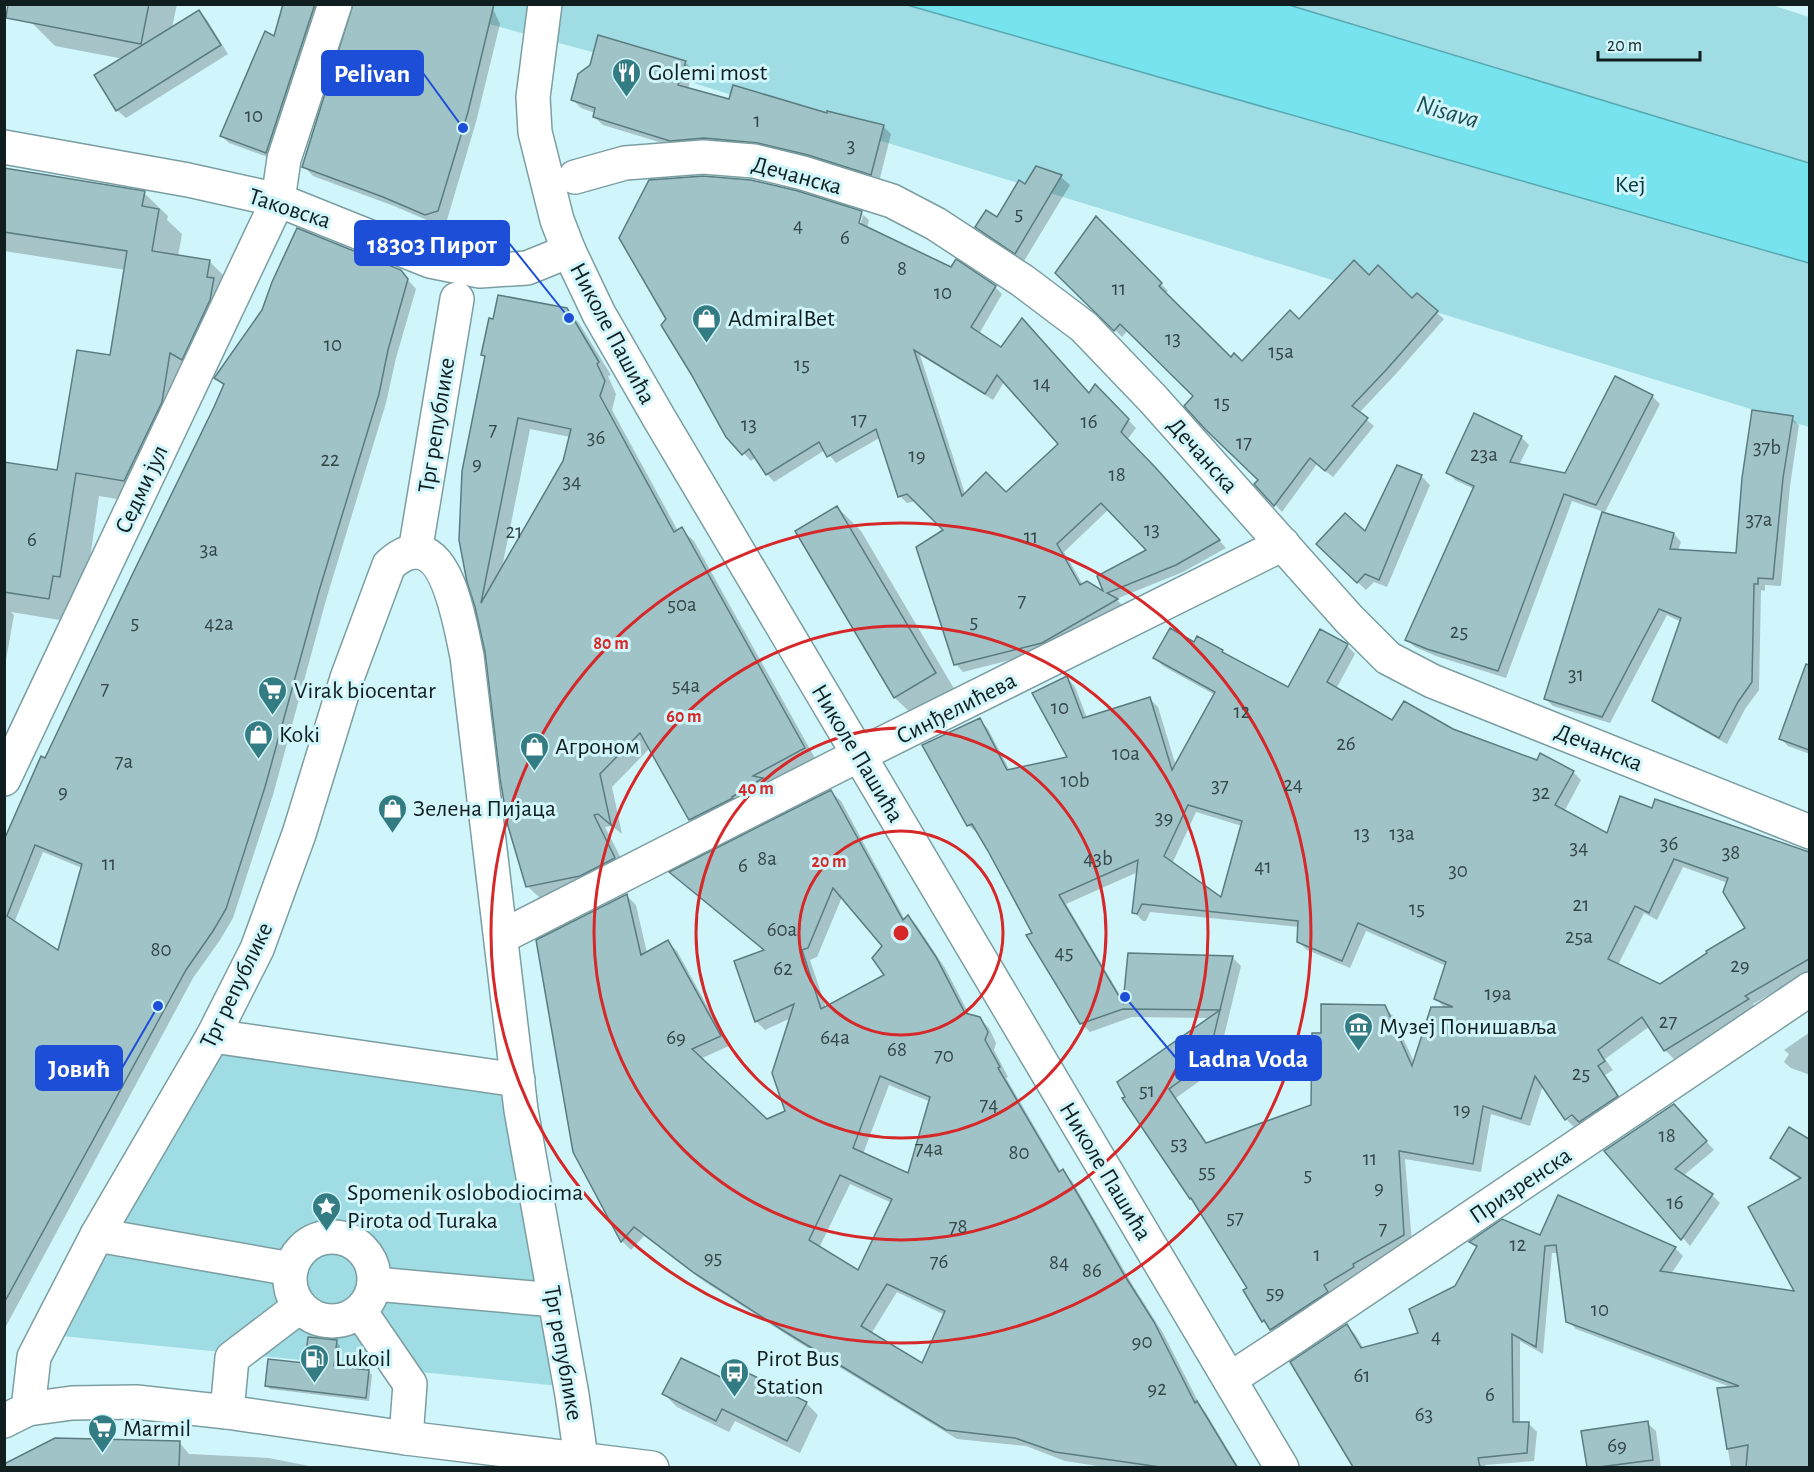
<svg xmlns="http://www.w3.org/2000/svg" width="1814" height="1472" font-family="'Alegreya Sans',sans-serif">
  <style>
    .green { fill: #9fdce3 }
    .water { fill: #76e3ee; stroke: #57a8b0; stroke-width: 1.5 }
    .shadow { fill: #0003; fill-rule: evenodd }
    .building { fill: #9fc3c7; stroke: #5a7c80; stroke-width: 1.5; fill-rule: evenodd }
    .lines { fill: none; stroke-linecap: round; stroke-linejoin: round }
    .minor-casing { stroke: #7b9ea2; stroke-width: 36 }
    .major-casing { stroke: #7b9ea2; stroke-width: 36 }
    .minor { stroke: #fff; stroke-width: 33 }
    .major { stroke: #fff; stroke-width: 33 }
    .ring { fill: none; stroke: #d62828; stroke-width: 3 }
    .labels { text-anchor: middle; stroke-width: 6; stroke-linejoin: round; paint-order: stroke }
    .number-label { font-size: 21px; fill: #344749 }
    .poi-label { font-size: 24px; fill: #101e1f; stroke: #d0f5fa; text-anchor: start }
    .street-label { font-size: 24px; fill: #101e1f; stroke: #d0f5fa }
    .park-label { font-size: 24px; fill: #043a3f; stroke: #d0f5fa }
    .water-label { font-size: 26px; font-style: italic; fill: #1e4f54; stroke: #d0f5fa }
    .centre { fill: #d62828; stroke: #d0f5fa; stroke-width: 3 }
    .ring-label { font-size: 18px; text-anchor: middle; font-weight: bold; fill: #d62828; stroke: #d0f5fa; stroke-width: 6; stroke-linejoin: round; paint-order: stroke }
    .leader { fill: none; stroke: #1d4ed8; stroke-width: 2 }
    .callout-dot { fill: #1d4ed8; stroke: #d0f5fa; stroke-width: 2 }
    .callout { fill: #1d4ed8; stroke: #1d4ed8; stroke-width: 2 }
    .callout-label { font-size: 26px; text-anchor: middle; font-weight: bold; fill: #fff }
  </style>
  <rect width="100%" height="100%" fill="#d0f5fa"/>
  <g class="green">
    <polygon points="1769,4 1809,17 1809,427 596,53 419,5"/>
    <polygon points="215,1043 526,1095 569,1387 52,1335"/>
  </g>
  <polygon class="water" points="907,5 1289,5 1809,163 1809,263"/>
  <g class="shadow">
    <polygon points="35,4 177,4 172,28 199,11 207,20 228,54 126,118 117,110 124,59 55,46 31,22"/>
    <polygon points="285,4 324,4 273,159 229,143 222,136 275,38"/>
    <polygon points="493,9 500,24 476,122 447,220 436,224 394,206 313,176 304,166"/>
    <polygon points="685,62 693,70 688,89 730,101 883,126 891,134 879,182 679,148 603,125 594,117 595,113 581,108 573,100"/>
    <polygon points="1036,168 1061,177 1070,185 1024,261 985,235 977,227 998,219 1026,186"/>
    <polygon points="4,170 144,193 168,216 167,220 182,234 178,256 209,261 233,285 148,504 99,496 84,600 72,622 11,612 14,615 4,671 4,463 58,472 112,356 126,270 4,251"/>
    <path d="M703,177L751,181L798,193L861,213L869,220L867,228L952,269L956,261L995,287L1002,294L979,334L1002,349L1022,321L1090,395L1095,387L1136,428L1127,440L1162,476L1226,548L1183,572L1116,599L1124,607L1050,650L963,672L956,664L918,548L946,530L916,501L907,503L900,496L881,437L836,463L825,450L774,482L767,474L756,457L751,461L727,436L693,374L663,325L668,319L620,238L650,181ZM860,215H863L859,230H856ZM920,355L993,400L1004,382L1060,444L1006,494L986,474L965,494ZM1109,509L1149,551L1099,577L1107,594L1087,583L1083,585L1064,552Z"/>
    <polygon points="1096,219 1168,291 1165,294 1231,359 1242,363 1299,321 1369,277 1412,300 1417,295 1444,319 1394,376 1359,413 1374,426 1333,477 1317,464 1282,512 1256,484 1260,480 1195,396 1128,330 1122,337 1057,273"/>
    <path d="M400,271L416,289L396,358L386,403L326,600L273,795L233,918L220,940L193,978L4,1330V844L224,386L216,378ZM43,852L82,868L59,952L14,923Z"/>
    <path d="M567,310L579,323L611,375L608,376L616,394L612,410L678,531L681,529L694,541L816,760L703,832L691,819L650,748L612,787L622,834L612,826L605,827L627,870L593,888L540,898L527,886L487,653L477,606L486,357L483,355ZM530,429L570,437L564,462L502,568Z"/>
    <polygon points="1616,378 1653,397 1660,404 1604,514 1674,534 1681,542 1678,551 1738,554 1792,418 1799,425 1790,486 1781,586 1765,585 1765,591 1761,590 1759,690 1745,709 1727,744 1662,708 1654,701 1681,622 1667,615 1610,723 1553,706 1546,699 1604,512 1572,501 1506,678 1436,656 1415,647 1407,640 1474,489 1455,480 1447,472 1521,437 1529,445 1519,465 1566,475"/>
    <polygon points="1421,476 1430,485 1387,587 1374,582 1366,590 1318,544 1365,534"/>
    <polygon points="837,507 861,531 959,697 919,721 895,698 797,531"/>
    <path d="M1194,644L1222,651L1226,656L1289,689L1347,645L1355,654L1336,689L1393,722L1452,730L1538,762L1573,772L1581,780L1564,812L1608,835L1653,809L1656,801L1810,854V972L1753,1004L1756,1008L1674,1059L1665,1050L1650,1026L1605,1059L1613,1070L1605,1075L1625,1105L1588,1130L1581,1122L1574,1127L1567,1120L1579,1112L1543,1085L1530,1126L1491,1114L1481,1172L1405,1159L1412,1243L1280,1338L1263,1321L1249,1288L1196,1203L1124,1099L1212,1018L1132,1017L1090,1032L1081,1023L978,833H977L968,825L980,720L988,729L1010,771L1070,758L1067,678L1075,687L1087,718L1150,699L1158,707L1176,766L1215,695L1163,666L1155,658ZM1196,812L1242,826L1222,900L1172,864ZM1683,867L1728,883L1747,929L1660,986L1618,965L1644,913L1657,920ZM1138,872L1134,912L1143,921H1146L1150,912L1299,927L1298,941L1307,950L1350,968L1366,931L1446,966L1436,999L1445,1008L1415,1064L1393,1016L1384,1007L1322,1035L1312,1106L1207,1144L1176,1098L1226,1062L1220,1053L1241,966L1233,958L1129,955L1124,1002L1066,904Z"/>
    <polygon points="1810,660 1810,754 1788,746 1781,739"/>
    <path d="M831,792L841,801L905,920L908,917L917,926L945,968L970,1016L979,1018L989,1028L996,1043L994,1050L1008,1077L1006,1078L1061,1172L1063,1171L1072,1181L1132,1284L1163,1333L1201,1407L1206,1413L1239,1468H1111L1065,1461L1026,1446L957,1439L795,1340L705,1282L644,1236L631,1250L622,1241L574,1151L627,896L636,905L647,953L668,942L677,951L729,1046L700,1059L766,1121L786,1112L791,1018L765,1030L756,1021L766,952L681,881ZM842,897L884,946L886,976L826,1008L810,960L817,957ZM889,1085L931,1102L909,1175L863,1154ZM850,1184L892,1203L859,1272L819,1248ZM897,1292L945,1315L923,1365L871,1334Z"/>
    <polygon points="1810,1032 1810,1075 1791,1068 1784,1062 1789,1054 1784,1050"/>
    <polygon points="1681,1113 1714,1150 1683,1176 1712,1195 1720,1203 1690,1246 1606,1151"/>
    <polygon points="1790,1129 1810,1141 1810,1468 1731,1468 1718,1389 1733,1388 1576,1329 1568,1321 1558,1253 1552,1253 1543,1354 1520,1341 1520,1423 1529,1424 1537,1432 1534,1461 1485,1465 1485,1468 1354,1468 1292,1363 1347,1326 1355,1334 1364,1349 1420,1334 1457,1287 1478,1249 1471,1242 1541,1237 1558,1197 1675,1248 1683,1256 1671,1274 1796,1293 1801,1180 1780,1166 1772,1158"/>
    <polygon points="336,1342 340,1346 337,1368 369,1372 372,1375 369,1401 270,1389 267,1386 306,1365"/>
    <polygon points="737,1387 806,1403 818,1415 800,1453 735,1421 729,1432 677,1407 664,1394"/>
    <polygon points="1647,1423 1656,1431 1661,1468 1588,1468 1583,1432"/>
    <polygon points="179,1442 189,1454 269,1458 319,1468 4,1468 4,1465"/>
  </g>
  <g class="building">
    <polygon points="8,4 149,4 141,44 6,18"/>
    <polygon points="283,4 315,4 266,153 220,136 265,31 274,36"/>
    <polygon points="353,4 494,4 468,112 438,211 425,215 383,197 302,167"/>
    <polygon points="199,10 221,45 116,111 94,75"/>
    <polygon points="598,35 686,61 678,85 729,99 733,85 827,113 827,111 884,125 871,175 808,155 758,143 704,138 670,141 593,117 595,108 571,100 578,74 590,65"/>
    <polygon points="1036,166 1062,175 1015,254 975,227 986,210 997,217 1019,180 1025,184"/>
    <polygon points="4,168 145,191 142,206 159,209 152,251 210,260 207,277 214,278 210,300 182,360 170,353 162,402 124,481 76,473 60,577 53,576 49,599 4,592 4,462 57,470 77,350 110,355 127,251 4,232"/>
    <path d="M703,176L751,180L798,191L862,211L859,223L951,267L956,259L996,286L971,327L1001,347L1022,318L1089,393L1095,384L1129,419L1121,432L1155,467L1220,540L1176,565L1107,593L1118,599L1042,643L954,665L916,547L943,530L907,494L898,497L876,429L827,457L819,442L766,475L749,449L742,455L726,437L691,374L661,325L666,319L619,238L649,180ZM914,350L985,394L997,375L1058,444L1006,492L986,472L962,496ZM1101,503L1146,550L1097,576L1103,591L1087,581L1080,585L1057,544Z"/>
    <polygon points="1096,216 1162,283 1159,286 1231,357 1234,353 1242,361 1290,310 1299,319 1354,260 1369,275 1378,265 1412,298 1417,293 1438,311 1387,369 1352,406 1368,418 1325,471 1310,458 1274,506 1254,484 1258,480 1205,429 1184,406 1193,396 1120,324 1114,331 1055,273"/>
    <path d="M297,228L401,270L408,279L388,350L379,394L319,591L265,787L226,909L213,931L186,970L4,1303V840L41,756L45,758L133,573L214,407L224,384L214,378L217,374L262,310L272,282ZM35,845L82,864L58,950L7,916Z"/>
    <path d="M498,295L567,308L599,362L597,364L605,381L600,396L674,532L682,527L805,748L753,776L763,778L732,797L733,798L689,820L640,733L600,774L611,825L598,814L594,815L615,858L580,876L526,887L508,826L500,778L485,652L475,607L467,582L459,540L462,471L485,356L481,355L489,318L493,319ZM518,418L571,429L563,461L481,603Z"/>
    <polygon points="1615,376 1653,395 1596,505 1564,494 1498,671 1427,649 1405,640 1474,486 1446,473 1474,413 1522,436 1510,462 1565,473"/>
    <polygon points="1752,410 1793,416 1783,478 1773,579 1758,578 1758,584 1754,584 1752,682 1738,702 1719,738 1652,701 1681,618 1659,609 1602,717 1544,699 1602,512 1674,533 1670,549 1736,553 1742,478"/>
    <polygon points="1397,465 1422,475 1379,580 1365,574 1357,583 1316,544 1345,513 1365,531"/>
    <polygon points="837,506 936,673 894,698 795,531"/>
    <path d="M1170,628L1194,642L1197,636L1223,650L1222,652L1288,687L1320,629L1348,644L1327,682L1392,720L1404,701L1453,729L1537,760L1540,753L1574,771L1555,805L1607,833L1620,796L1652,808L1655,799L1809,852V959L1745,996L1749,999L1664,1051L1642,1017L1598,1050L1605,1061L1598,1066L1618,1096L1579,1122L1572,1115L1565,1120L1535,1076L1521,1119L1483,1106L1473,1164L1399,1151L1404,1235L1353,1264L1354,1267L1324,1285L1328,1292L1270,1330L1264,1320L1262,1322L1243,1290L1247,1288L1191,1198L1190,1199L1122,1098L1125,1097L1117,1082L1220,1010L1123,1009L1080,1024L1026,935L1032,933L988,851L972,824L967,826L922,745L980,718L1007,770L1067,757L1032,693L1067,676L1083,718L1150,697L1172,770L1215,692L1153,658ZM1188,805L1242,821L1221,897L1164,856ZM1674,859L1728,878L1723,892L1745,928L1706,951L1707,953L1660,984L1608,959L1635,906L1649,913ZM1138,860L1132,913L1137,914L1142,904L1298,921L1297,942L1342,961L1358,923L1446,962L1434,999L1453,1007H1431L1412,1066L1385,1005L1321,1004V1033H1312L1311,1105L1206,1143L1169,1089L1219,1053L1212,1043L1233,956L1128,953L1123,1003L1059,895Z"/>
    <polygon points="1806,664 1809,665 1809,750 1779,739"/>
    <path d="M831,790L903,920L908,915L936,957L965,1013L980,1017L988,1032L985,1040L1000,1067L998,1068L1059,1172L1063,1169L1090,1215L1123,1273L1154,1322L1195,1403L1197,1401L1237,1467H1160L1055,1452L1015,1438L946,1430L784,1331L694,1273L634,1227L621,1242L573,1152L536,940L627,894L641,955L668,940L721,1036L692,1049L767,1119L785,1111L772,1073L794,1004L755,1022L734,961L764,950L669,872ZM833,888L882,946L872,958L884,975L821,1009L802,950L808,948ZM880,1076L930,1097L908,1173L853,1148ZM840,1175L892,1199L858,1270L809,1240ZM887,1284L945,1311L922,1363L861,1326Z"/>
    <polygon points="1674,1104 1707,1141 1675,1169 1713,1194 1681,1240 1604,1151"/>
    <polygon points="1789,1127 1809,1139 1809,1467 1746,1467 1748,1445 1727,1449 1717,1388 1739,1386 1566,1322 1556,1245 1545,1246 1536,1347 1512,1334 1513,1422 1529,1422 1527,1453 1478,1458 1480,1467 1353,1467 1290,1362 1347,1324 1361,1348 1418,1333 1409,1309 1455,1286 1477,1246 1469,1242 1502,1219 1540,1235 1558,1195 1676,1247 1660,1271 1794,1291 1748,1207 1801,1178 1770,1158"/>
    <polygon points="308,1337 337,1340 334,1366 369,1370 366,1398 265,1386 268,1359 305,1363"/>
    <polygon points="681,1358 737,1385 744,1371 807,1402 787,1441 722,1409 716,1421 662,1394"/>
    <polygon points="1648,1421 1653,1460 1599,1467 1587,1467 1581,1431"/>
    <polygon points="55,1438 180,1441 179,1467 4,1467 4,1464"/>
  </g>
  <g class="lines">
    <defs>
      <g id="minor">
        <polyline points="4,147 188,180 278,200 430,261 480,271 527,268 569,251"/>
        <polyline points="575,177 625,163 703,157 754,161 803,173 892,201 936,224 1023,281 1084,327 1153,399 1349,619 1388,658 1432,681 1810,832"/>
        <polyline points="415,552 457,299"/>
        <polyline points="4,779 278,200 284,159 335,4"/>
        <polyline points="501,937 835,767 1283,544"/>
        <polyline points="213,1036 518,1080"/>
        <polyline points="97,1235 291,1269"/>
        <circle cx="332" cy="1279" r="42"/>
        <polyline points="375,1284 555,1300"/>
        <polyline points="360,1311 410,1384 406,1438"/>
        <polyline points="1230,1379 1288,1341 1810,989"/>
        <path d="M28,1409L34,1357L97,1235L213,1036L257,949L299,834L347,678L389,565C396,559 403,553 413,552C450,548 461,631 467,656L521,1110L572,1395L581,1458"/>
        <polyline points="227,1412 232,1358 299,1307"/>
        <polyline points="4,1421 28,1409 72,1403 136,1402 227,1412 406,1438 652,1468"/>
      </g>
      <polyline id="major" points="545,4 533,97 535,132 557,220 569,251 599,314 659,418 1282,1468"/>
    </defs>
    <use href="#minor" class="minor-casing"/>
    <use href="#major" class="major-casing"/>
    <use href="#minor" class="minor"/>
    <use href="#major" class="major"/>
  </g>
  <g class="ring">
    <circle cx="901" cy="933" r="102"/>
    <circle cx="901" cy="933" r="205"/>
    <circle cx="901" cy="933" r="307"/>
    <circle cx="901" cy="933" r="410"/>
  </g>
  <defs>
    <symbol id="restaurant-pin" viewBox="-11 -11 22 30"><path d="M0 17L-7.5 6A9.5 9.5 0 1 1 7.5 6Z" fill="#347c83" stroke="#d0f5fa"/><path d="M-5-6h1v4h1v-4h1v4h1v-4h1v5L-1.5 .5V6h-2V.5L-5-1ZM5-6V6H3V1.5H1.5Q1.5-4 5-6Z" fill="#fff"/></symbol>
    <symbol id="shop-pin" viewBox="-11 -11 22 30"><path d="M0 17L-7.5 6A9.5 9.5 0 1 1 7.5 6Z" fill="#347c83" stroke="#d0f5fa"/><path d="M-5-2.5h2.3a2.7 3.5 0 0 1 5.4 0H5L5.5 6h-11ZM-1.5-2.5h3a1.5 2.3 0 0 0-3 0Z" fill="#fff"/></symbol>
    <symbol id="supermarket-pin" viewBox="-11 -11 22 30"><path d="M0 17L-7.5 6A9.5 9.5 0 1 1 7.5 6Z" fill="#347c83" stroke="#d0f5fa"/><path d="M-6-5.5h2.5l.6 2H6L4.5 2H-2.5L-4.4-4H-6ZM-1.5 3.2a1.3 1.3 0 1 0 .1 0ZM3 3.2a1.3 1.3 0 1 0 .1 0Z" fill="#fff"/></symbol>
    <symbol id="museum-pin" viewBox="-11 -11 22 30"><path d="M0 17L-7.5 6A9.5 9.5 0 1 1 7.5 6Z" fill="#347c83" stroke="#d0f5fa"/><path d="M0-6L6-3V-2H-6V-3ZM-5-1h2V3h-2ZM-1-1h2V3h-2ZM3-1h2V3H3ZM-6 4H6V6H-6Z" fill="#fff"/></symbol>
    <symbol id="sight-pin" viewBox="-11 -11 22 30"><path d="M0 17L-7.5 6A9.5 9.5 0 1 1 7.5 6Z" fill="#347c83" stroke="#d0f5fa"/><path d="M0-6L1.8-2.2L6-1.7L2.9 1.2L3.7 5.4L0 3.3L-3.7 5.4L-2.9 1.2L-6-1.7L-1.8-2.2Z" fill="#fff"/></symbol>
    <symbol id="fuel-pin" viewBox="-11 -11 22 30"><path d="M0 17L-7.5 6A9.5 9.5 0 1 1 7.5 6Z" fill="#347c83" stroke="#d0f5fa"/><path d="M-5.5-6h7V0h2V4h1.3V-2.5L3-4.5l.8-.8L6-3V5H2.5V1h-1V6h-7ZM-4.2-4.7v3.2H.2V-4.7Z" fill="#fff"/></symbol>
    <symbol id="bus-pin" viewBox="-11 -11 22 30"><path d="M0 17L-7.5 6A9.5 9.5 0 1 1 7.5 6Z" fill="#347c83" stroke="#d0f5fa"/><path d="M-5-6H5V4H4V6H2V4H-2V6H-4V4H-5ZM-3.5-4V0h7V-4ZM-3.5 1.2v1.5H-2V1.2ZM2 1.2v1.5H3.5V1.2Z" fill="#fff"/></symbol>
  </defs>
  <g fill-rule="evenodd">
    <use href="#restaurant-pin" x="610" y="56" width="33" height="45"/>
    <use href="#shop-pin" x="690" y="302" width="33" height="45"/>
    <use href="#supermarket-pin" x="256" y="674" width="33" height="45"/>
    <use href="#shop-pin" x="242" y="718" width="33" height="45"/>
    <use href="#shop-pin" x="518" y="730" width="33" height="45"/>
    <use href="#shop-pin" x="376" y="792" width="33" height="45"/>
    <use href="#museum-pin" x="1342" y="1010" width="33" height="45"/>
    <use href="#sight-pin" x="310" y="1190" width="33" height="45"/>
    <use href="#fuel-pin" x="298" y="1342" width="33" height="45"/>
    <use href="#bus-pin" x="718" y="1356" width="33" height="45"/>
    <use href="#supermarket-pin" x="86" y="1412" width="33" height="45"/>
  </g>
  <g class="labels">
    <g class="number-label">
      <text x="254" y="122">10</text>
      <text x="757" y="127">1</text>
      <text x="851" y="152">3</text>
      <text x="1019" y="220">5</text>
      <text x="798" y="232">4</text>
      <text x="845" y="244">6</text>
      <text x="902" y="275">8</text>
      <text x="1119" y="295">11</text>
      <text x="943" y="299">10</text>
      <text x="1173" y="345">13</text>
      <text x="333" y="351">10</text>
      <text x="1281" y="358">15a</text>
      <text x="802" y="371">15</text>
      <text x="1042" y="390">14</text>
      <text x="1222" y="409">15</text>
      <text x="859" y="426">17</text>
      <text x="1089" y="428">16</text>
      <text x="749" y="431">13</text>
      <text x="493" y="436">7</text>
      <text x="596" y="444">36</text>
      <text x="1244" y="449">17</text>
      <text x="1767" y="454">37b</text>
      <text x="1484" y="461">23a</text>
      <text x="917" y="462">19</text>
      <text x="330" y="466">22</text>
      <text x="477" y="470">9</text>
      <text x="1117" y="481">18</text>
      <text x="572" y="488">34</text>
      <text x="1759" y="526">37a</text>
      <text x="1152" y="536">13</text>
      <text x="514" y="538">21</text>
      <text x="1031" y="543">11</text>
      <text x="32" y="546">6</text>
      <text x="209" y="556">3a</text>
      <text x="1022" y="607">7</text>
      <text x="682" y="611">50a</text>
      <text x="974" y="628">5</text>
      <text x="135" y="629">5</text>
      <text x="219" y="630">42a</text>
      <text x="1459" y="638">25</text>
      <text x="1576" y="681">31</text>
      <text x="686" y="692">54a</text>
      <text x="105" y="695">7</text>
      <text x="1060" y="714">10</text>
      <text x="1242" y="718">12</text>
      <text x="1346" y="750">26</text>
      <text x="1126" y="760">10a</text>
      <text x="124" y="768">7a</text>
      <text x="1075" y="787">10b</text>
      <text x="1293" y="791">24</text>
      <text x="1220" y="792">37</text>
      <text x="63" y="798">9</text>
      <text x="1541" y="799">32</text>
      <text x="1164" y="824">39</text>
      <text x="1362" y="840">13</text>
      <text x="1402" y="840">13a</text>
      <text x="1669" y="850">36</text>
      <text x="1579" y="854">34</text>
      <text x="1731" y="859">38</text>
      <text x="767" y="865">8a</text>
      <text x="1098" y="865">43b</text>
      <text x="109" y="870">11</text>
      <text x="743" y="872">6</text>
      <text x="1263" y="873">41</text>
      <text x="1458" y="877">30</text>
      <text x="1581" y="911">21</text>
      <text x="1417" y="915">15</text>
      <text x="782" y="936">60a</text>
      <text x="1579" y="943">25a</text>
      <text x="161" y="956">80</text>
      <text x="1064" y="959">45</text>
      <text x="1740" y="972">29</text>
      <text x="783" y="975">62</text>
      <text x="1498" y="1000">19a</text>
      <text x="1668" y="1028">27</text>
      <text x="676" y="1044">69</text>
      <text x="835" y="1044">64a</text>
      <text x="897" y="1056">68</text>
      <text x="944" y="1062">70</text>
      <text x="1581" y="1080">25</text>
      <text x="1147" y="1097">51</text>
      <text x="989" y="1111">74</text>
      <text x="1462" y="1116">19</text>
      <text x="1667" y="1142">18</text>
      <text x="1179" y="1150">53</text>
      <text x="929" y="1155">74a</text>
      <text x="1019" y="1159">80</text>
      <text x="1370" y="1165">11</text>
      <text x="1207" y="1178">55</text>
      <text x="1308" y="1181">5</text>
      <text x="1379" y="1194">9</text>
      <text x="1675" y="1209">16</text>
      <text x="1235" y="1224">57</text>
      <text x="958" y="1233">78</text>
      <text x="1383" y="1235">7</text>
      <text x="1518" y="1251">12</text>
      <text x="1317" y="1261">1</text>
      <text x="713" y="1264">95</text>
      <text x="939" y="1268">76</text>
      <text x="1059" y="1269">84</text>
      <text x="1092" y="1277">86</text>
      <text x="1275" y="1299">59</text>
      <text x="1600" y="1316">10</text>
      <text x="1436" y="1343">4</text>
      <text x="1142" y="1348">90</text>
      <text x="1362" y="1382">61</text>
      <text x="1157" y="1395">92</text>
      <text x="1490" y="1401">6</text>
      <text x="1424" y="1421">63</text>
      <text x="1617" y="1452">69</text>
    </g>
    <g class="poi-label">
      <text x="648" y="80">Golemi most</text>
      <text x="728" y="326">AdmiralBet</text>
      <text x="294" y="698">Virak biocentar</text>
      <text x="279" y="742">Koki</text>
      <text x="555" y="754">Агроном</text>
      <text x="413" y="816">Зелена Пијаца</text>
      <text x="1379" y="1034">Музеј Понишавља</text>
      <text x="347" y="1200">Spomenik oslobodiocima<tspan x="347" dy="28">Pirota od Turaka</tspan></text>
      <text x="335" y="1366">Lukoil</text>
      <text x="756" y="1366">Pirot Bus<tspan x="756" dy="28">Station</tspan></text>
      <text x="123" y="1436">Marmil</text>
    </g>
    <g class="street-label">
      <text transform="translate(797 175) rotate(15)" y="8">Дечанска</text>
      <text transform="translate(290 208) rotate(18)" y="8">Таковска</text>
      <text transform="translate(613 333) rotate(62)" y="8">Николе Пашића</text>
      <text transform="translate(436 425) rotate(-81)" y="8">Трг републике</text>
      <text transform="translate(1203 455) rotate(48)" y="8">Дечанска</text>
      <text transform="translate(141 489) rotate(-65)" y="8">Седми јул</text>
      <text transform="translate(956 708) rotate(-27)" y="8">Синђелићева</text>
      <text transform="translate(1599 747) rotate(22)" y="8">Дечанска</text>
      <text transform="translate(858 753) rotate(59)" y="8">Николе Пашића</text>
      <text transform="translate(236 985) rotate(-64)" y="8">Трг републике</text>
      <text transform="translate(1106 1171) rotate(59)" y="8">Николе Пашића</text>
      <text transform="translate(1520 1185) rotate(-34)" y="8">Призренска</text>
      <text transform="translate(564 1353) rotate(80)" y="8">Трг републике</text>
    </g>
    <g class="park-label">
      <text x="1630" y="192">Кеј</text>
    </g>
    <g class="water-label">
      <text transform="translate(1448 111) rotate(16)" y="9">Nisava</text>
    </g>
  </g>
  <circle cx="901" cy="933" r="9" class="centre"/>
  <g class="ring-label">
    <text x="611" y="649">80 m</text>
    <text x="684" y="722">60 m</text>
    <text x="756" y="794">40 m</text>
    <text x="829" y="867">20 m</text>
  </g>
  <path class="leader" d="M463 128L423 73M569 318L509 243M1125 997L1176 1058M158 1006L122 1068"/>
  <g class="callout-dot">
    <circle cx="463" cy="128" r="6"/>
    <circle cx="569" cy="318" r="6"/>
    <circle cx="1125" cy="997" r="6"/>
    <circle cx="158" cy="1006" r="6"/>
  </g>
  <g class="callout">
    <rect x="322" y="51" width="101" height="44" rx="6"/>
    <rect x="355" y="221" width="154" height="44" rx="6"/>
    <rect x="1176" y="1036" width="145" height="44" rx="6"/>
    <rect x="36" y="1046" width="86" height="44" rx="6"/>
  </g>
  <g class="callout-label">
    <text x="372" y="82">Pelivan</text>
    <text x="432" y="253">18303 Пирот</text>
    <text x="1248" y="1067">Ladna Voda</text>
    <text x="79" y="1077">Јовић</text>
  </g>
  <rect width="1814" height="1472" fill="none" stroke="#101e1f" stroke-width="12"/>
  <path d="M1598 51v9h102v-9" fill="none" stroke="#101e1f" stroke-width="3"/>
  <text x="1607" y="51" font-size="18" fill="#101e1f" stroke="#d0f5fa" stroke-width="4.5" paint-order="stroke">20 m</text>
</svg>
